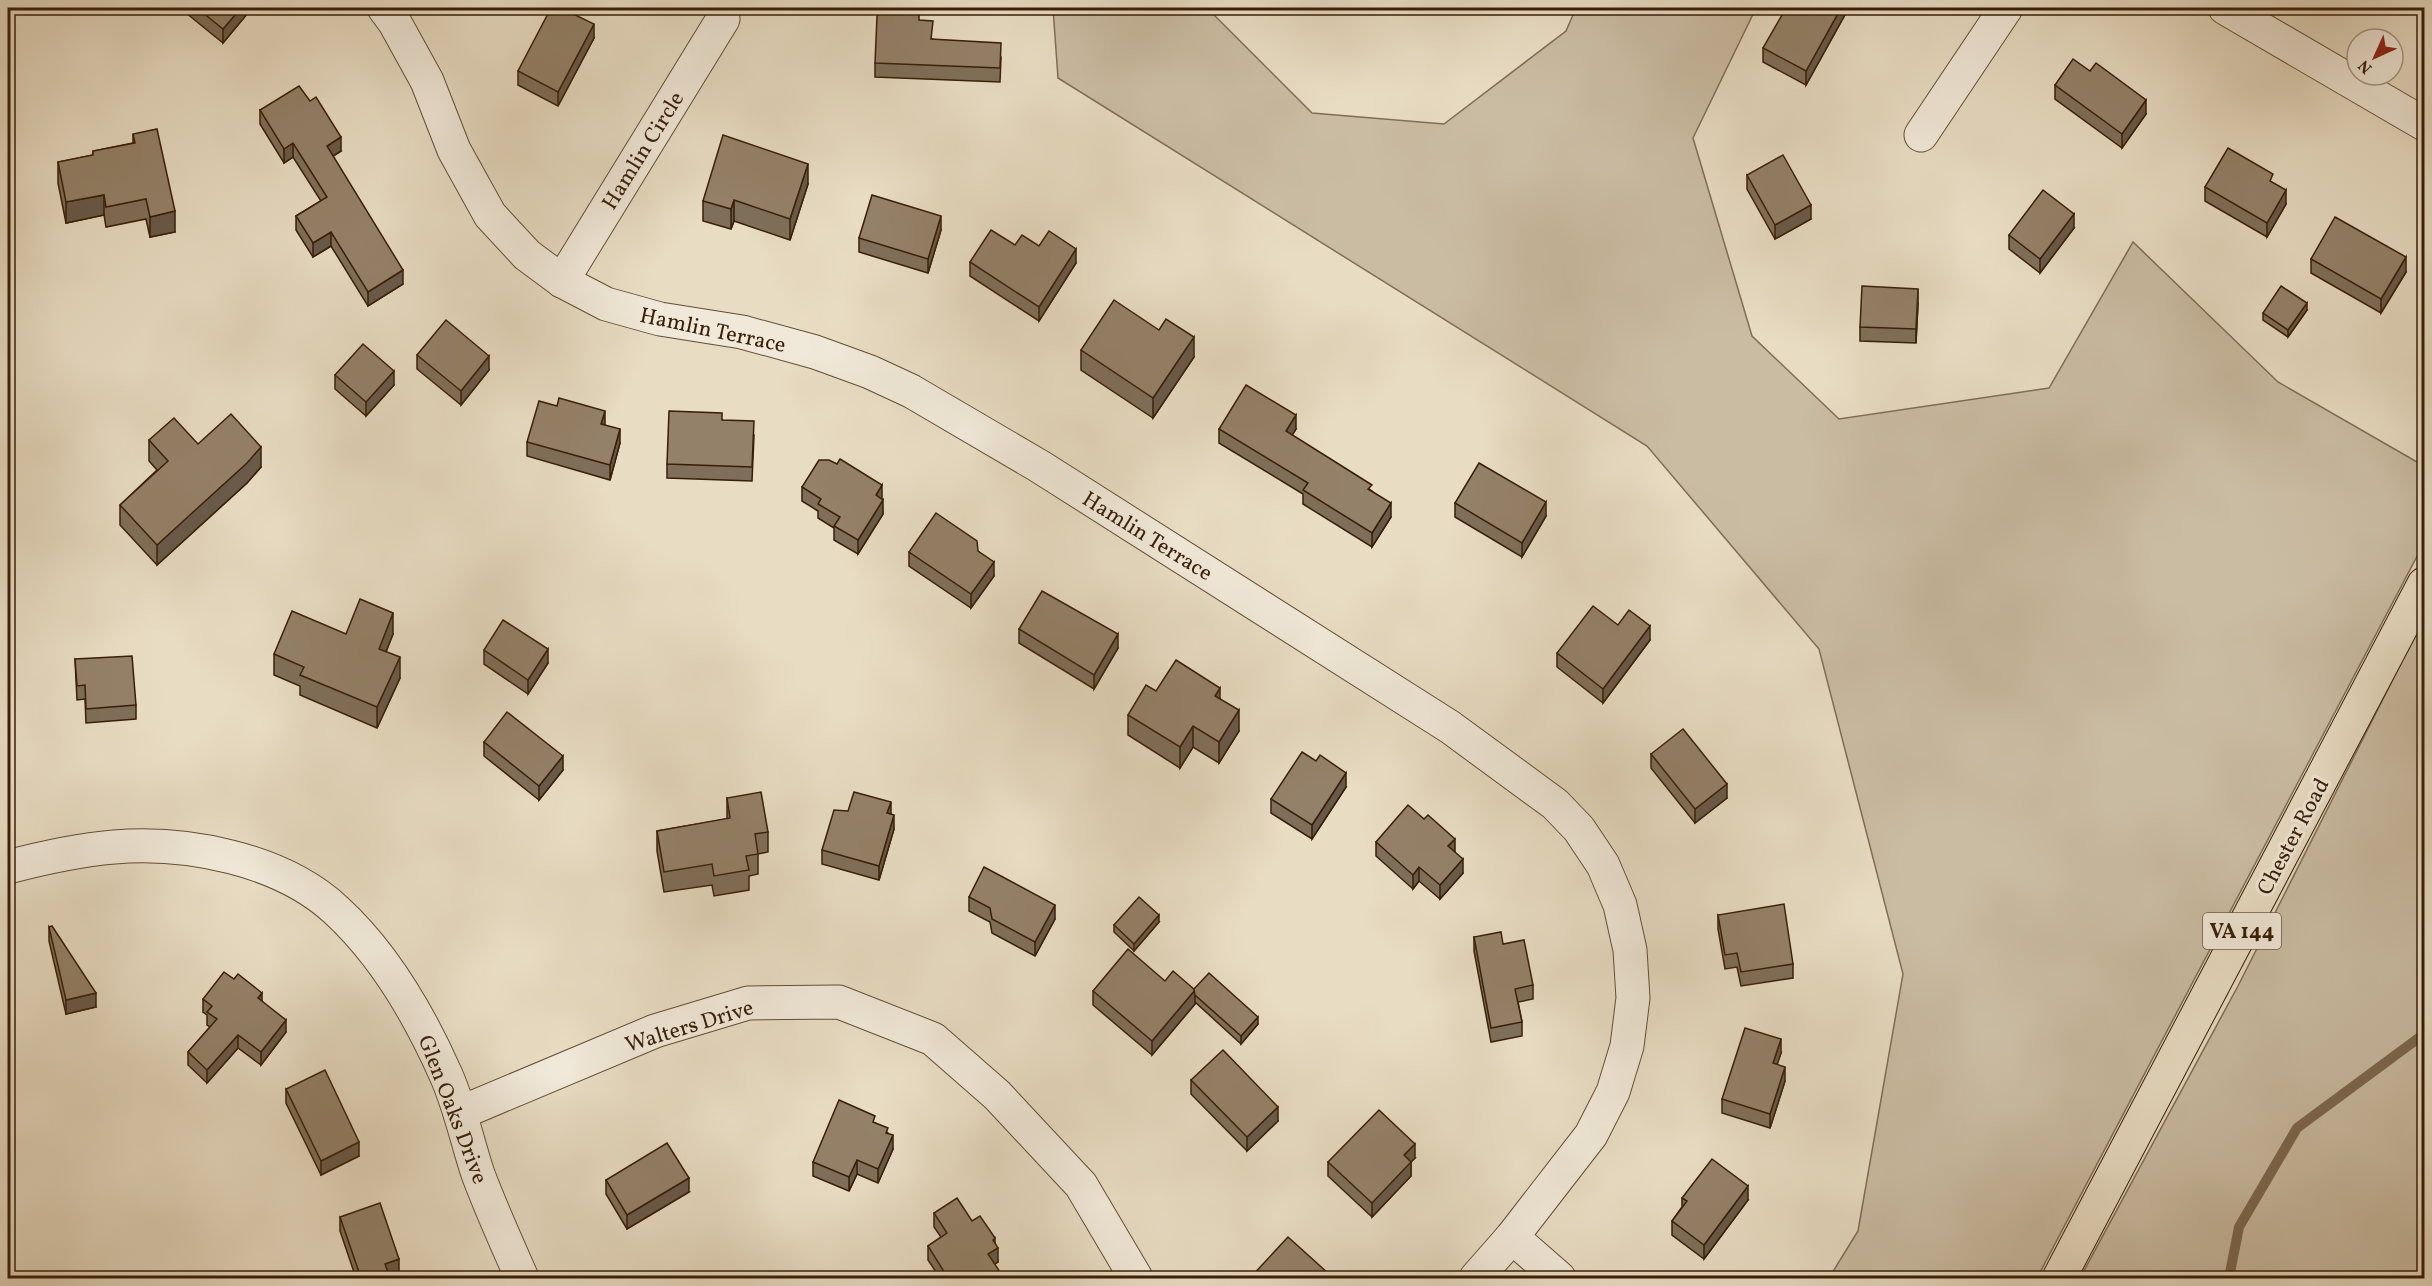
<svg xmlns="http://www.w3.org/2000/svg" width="2432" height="1286" font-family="Vollkorn,serif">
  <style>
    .green { fill: #cabca3; stroke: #816d56; stroke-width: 1.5 }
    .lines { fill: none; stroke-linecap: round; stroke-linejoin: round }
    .stream { stroke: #7e6952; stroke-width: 10 }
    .minor-casing { stroke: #644e37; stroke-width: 35 }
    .primary-casing { stroke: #381e08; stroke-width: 35 }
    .minor { stroke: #f0e8d8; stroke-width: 33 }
    .primary { stroke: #e8dcc3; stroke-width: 33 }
    .wall { fill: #7f6f5a; stroke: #381e08; stroke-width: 1.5 }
    .shaded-wall { fill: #685a4a; stroke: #381e08; stroke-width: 1.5 }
    .building { fill: #948169; stroke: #381e08; stroke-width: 1.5 }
    .labels { text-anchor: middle; stroke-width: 6; stroke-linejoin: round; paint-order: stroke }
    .shield { fill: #f0e8d8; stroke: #6f5b46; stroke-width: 1.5 }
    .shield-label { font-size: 21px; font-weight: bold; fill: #381e08 }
    .street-label { font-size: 22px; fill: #381e08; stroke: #f0e8d8 }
  </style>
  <rect width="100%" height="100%" fill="#e8dcc3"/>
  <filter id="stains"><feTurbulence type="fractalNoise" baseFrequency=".00333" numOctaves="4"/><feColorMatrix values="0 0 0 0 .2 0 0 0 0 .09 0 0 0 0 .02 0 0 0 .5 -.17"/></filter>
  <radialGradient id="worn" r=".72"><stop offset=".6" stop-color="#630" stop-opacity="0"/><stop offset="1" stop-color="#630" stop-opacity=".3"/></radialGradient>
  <g class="green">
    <polygon points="1053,8 1211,8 1211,12 1312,113 1444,124 1566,31 1576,8 1756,8 1693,138 1752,336 1839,419 2049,388 2133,242 2278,382 2424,466 2424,543 2037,1278 1829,1278 1858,1231 1903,974 1819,649 1647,446 1058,78"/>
    <polygon points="2424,618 2424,1278 2080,1278 2238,986"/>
  </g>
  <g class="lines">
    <polyline class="stream" points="2229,1278 2239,1227 2297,1128 2424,1034"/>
    <defs>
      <g id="minor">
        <polyline points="384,8 395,23 427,81 454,150 490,215 527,255 562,281 606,304 660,319 742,332 815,352 870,372 911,391 1039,466 1450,727 1555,804 1579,829 1603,865 1620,905 1630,950 1633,998 1627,1046 1613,1092 1591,1135 1512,1237 1476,1278"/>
        <polyline points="2225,8 2424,124"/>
        <polyline points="1921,135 2006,8"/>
        <polyline points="562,281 723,19"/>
        <path d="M8,867C42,858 79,850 114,847C187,841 281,859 336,910C385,955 419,1014 446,1075C460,1106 467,1141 478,1174C491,1209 507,1244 522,1278"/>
        <polyline points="460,1113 655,1031 748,1003 839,1002 933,1039 997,1095 1081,1185 1136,1278"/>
        <polyline points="1512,1237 1559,1278"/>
      </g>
      <polyline id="primary" points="2059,1278 2424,584"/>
    </defs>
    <use href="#minor" class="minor-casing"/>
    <use href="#primary" class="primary-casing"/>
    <use href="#minor" class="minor"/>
    <use href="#primary" class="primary"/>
  </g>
  <g class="wall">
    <polygon points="180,8 252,8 223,43"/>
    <polygon points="1847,8 1847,11 1806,85 1763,62 1763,48"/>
    <polygon points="919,20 932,39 1001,57 1000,82 875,77 875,63"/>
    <polygon points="594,38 558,106 518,85 518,71"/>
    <polygon points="2055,85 2146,114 2122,148 2055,99"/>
    <polygon points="260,110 341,151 333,156 403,284 368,306 331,246 313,257 296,230 296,216 321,201 293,157 284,163 260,124"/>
    <polygon points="133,134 175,232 150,237 146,219 106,227 104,215 66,223 58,183 58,162 93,155 93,151 133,143"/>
    <polygon points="1747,175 1811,219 1775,239 1747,189"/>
    <polygon points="2273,183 2286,204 2267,237 2205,201 2205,187"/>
    <polygon points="808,184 790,240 734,221 731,229 703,221 703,201"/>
    <polygon points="2074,228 2040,273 2009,249 2009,235"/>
    <polygon points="941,230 928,273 859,252 859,238"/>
    <polygon points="1015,245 1076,263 1039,321 970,276 970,262"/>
    <polygon points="2311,259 2406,272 2381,313 2311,273"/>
    <polygon points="1918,303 1916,343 1860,341 1860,327"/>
    <polygon points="2307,310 2288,337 2263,320 2263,313"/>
    <polygon points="1159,330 1194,357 1153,418 1081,370 1081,350"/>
    <polygon points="417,355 489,370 461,405 417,369"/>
    <polygon points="335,375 394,385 366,416 335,389"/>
    <polygon points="722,420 754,435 752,481 667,478 667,464"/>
    <polygon points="605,425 620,443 610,480 527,456 527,442"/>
    <polygon points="1219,429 1296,429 1292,435 1372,491 1391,517 1372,547 1303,504 1303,494 1219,443"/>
    <polygon points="149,440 198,444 261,467 247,483 157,565 120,525 120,505 157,470 149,461"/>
    <polygon points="802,487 882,500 883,514 858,554 834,540 834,528 818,518 818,511 802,501"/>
    <polygon points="1455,503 1546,516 1522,557 1455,517"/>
    <polygon points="978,551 994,576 971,608 909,566 909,552"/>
    <polygon points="1618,625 1650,640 1603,703 1557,667 1557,653"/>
    <polygon points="1019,629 1118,648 1094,689 1019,643"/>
    <polygon points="346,634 393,634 386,652 400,678 377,728 300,695 300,686 274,675 274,654"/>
    <polygon points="484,650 548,663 528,694 484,664"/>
    <polygon points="75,659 136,705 136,719 86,723 85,699 77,700"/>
    <polygon points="1156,691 1220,699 1239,731 1219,763 1193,747 1180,768 1128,735 1128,715"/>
    <polygon points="484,742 563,770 539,800 484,756"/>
    <polygon points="1651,754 1727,798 1695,823 1651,768"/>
    <polygon points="1346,787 1312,839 1271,813 1271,799"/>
    <polygon points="727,798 768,832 768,852 758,854 758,874 749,876 749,890 714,896 712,885 664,892 657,851 657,831 727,819"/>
    <polygon points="891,814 894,829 879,880 822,864 822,850"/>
    <polygon points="1376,842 1455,852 1463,873 1440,899 1419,881 1413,889 1376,856"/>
    <polygon points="969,897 1055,919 1035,956 992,933 990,922 969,911"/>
    <polygon points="1718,915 1793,964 1793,978 1741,986 1737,967 1725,969 1718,929"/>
    <polygon points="1159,922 1134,951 1114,932 1114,925"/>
    <polygon points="49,927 96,1007 66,1014 49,941"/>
    <polygon points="1474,937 1503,944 1533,985 1533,999 1518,1002 1522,1022 1522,1036 1491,1042 1474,951"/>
    <polygon points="1165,981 1194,989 1258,1024 1241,1044 1195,1002 1195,1004 1152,1055 1093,1005 1093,991"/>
    <polygon points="203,999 262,1001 286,1032 261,1065 238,1048 207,1083 188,1065 188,1052 210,1027 207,1025 207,1015 203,1012"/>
    <polygon points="1781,1053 1777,1064 1785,1081 1770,1128 1722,1113 1722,1099"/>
    <polygon points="1191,1080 1278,1121 1247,1151 1191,1094"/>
    <polygon points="286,1089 359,1156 321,1175 286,1103"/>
    <polygon points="875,1123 888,1133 893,1149 878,1183 857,1174 849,1191 813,1176 813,1162"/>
    <polygon points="1415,1158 1411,1162 1411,1176 1372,1217 1328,1176 1328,1162"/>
    <polygon points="606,1180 689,1192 627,1229 606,1194"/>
    <polygon points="1682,1198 1748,1200 1704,1259 1672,1235 1672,1221 1682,1207"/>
    <polygon points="934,1213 972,1221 995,1243 998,1262 994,1264 1000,1278 940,1278 928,1260 928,1246 941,1237 934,1227"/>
    <polygon points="340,1217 399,1273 389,1276 389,1278 356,1278 340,1231"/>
  </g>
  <g class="shaded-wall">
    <polygon points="241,8 252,8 223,43 223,29"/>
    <polygon points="1497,8 1509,8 1497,14"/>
    <polygon points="1841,8 1847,8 1847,11 1806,85 1806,71"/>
    <polygon points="594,24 594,38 558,106 558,92"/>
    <polygon points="2146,100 2146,114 2122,148 2122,134"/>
    <polygon points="341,137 341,151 327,160 327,146"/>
    <polygon points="293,143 293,157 284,163 284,149"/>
    <polygon points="808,164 808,184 790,240 790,219"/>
    <polygon points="2286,190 2286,204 2267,237 2267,223"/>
    <polygon points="104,195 104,215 66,223 66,202"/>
    <polygon points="734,200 734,221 731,229 731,209"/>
    <polygon points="1811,205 1811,219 1775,239 1775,225"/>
    <polygon points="175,211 175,232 150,237 150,217"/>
    <polygon points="2074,214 2074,228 2040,273 2040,259"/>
    <polygon points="941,216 941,230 928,273 928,259"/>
    <polygon points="331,232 331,246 313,257 313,243"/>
    <polygon points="1076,249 1076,263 1039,321 1039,307"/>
    <polygon points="2406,257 2406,272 2381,313 2381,299"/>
    <polygon points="403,270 403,284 368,306 368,292"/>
    <polygon points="1918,289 1918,303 1916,343 1916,329"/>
    <polygon points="2307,303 2307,310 2288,337 2288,330"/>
    <polygon points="1194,337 1194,357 1153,418 1153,398"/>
    <polygon points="489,356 489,370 461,405 461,391"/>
    <polygon points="394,371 394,385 366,416 366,402"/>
    <polygon points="605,411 605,425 601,424"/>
    <polygon points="1296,415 1296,429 1286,445 1286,431"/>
    <polygon points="620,429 620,443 610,480 610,465"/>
    <polygon points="261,447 261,467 247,483 157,565 157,545"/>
    <polygon points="882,485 882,499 876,509 876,495"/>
    <polygon points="883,500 883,514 858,554 858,540"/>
    <polygon points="1546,502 1546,516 1522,557 1522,543"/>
    <polygon points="1391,503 1391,517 1372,547 1372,533"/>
    <polygon points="994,562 994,576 971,608 971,594"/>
    <polygon points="393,613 393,634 379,669 379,649"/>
    <polygon points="1650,626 1650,640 1603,703 1603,689"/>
    <polygon points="1118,634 1118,648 1094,689 1094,675"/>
    <polygon points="548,649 548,663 528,694 528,680"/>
    <polygon points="400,657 400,678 377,728 377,707"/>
    <polygon points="1220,688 1220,708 1215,696"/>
    <polygon points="1239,710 1239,731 1219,763 1219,742"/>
    <polygon points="1193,726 1193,747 1180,768 1180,747"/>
    <polygon points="563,756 563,770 539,800 539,786"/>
    <polygon points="1346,773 1346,787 1312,839 1312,825"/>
    <polygon points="1727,784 1727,798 1695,823 1695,809"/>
    <polygon points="891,802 891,816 887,813"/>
    <polygon points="894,815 894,829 879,880 879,866"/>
    <polygon points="1455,839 1455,853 1448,846"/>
    <polygon points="1463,859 1463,873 1440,899 1440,885"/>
    <polygon points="1419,867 1419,881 1413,889 1413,875"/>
    <polygon points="1055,905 1055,919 1035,956 1035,942"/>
    <polygon points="1159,915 1159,922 1134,951 1134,944"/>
    <polygon points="1195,990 1195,1004 1152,1055 1152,1041"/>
    <polygon points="96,993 96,1007 66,1014 66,1000"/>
    <polygon points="262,993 262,1005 258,998"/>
    <polygon points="1258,1017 1258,1024 1241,1044 1241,1036"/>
    <polygon points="286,1020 286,1032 261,1065 261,1052"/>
    <polygon points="238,1035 238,1048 207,1083 207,1070"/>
    <polygon points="1781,1039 1781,1053 1773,1077 1773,1063"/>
    <polygon points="1785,1067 1785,1081 1770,1128 1770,1114"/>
    <polygon points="1278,1107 1278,1121 1247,1151 1247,1137"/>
    <polygon points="893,1135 893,1149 878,1183 878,1169"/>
    <polygon points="359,1142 359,1156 321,1175 321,1161"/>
    <polygon points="1415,1144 1415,1158 1411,1162 1411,1176 1372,1217 1372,1203 1404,1155"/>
    <polygon points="857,1160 857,1174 849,1191 849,1177"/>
    <polygon points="689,1178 689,1192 627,1229 627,1215"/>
    <polygon points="1748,1186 1748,1200 1704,1259 1704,1245"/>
    <polygon points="995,1238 995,1249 998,1248 998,1262 988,1268 988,1254 993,1240"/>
    <polygon points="399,1259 399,1273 389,1276 389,1278 380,1278 385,1264"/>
    <polygon points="1000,1272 1000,1278 990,1278"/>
  </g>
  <g class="building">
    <polygon points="197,8 241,8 223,29"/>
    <polygon points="551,8 561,8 594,24 558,92 518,71"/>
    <polygon points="886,8 919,8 919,20 933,21 931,39 1001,43 1000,68 875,63 877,16"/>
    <polygon points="1786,8 1841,8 1806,71 1763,48"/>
    <polygon points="2073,59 2090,71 2096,63 2146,100 2122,134 2055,85"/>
    <polygon points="299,86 310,101 316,97 341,137 327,146 403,270 368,292 331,232 313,243 296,216 327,197 293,143 284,149 260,110"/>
    <polygon points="157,129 175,211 150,217 146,199 106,207 104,195 66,202 58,162 93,155 93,151 135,143 133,134"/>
    <polygon points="723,135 808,164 790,219 734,200 731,209 703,201"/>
    <polygon points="2228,148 2273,174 2270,181 2286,190 2267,223 2205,187"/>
    <polygon points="1783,155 1811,205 1775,225 1747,175"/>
    <polygon points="2043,190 2074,214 2040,259 2009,235"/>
    <polygon points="872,195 941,216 928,259 859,238"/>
    <polygon points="2335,217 2406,257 2381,299 2311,259"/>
    <polygon points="991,230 1015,245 1022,235 1039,246 1049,231 1076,249 1039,307 970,262"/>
    <polygon points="1862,286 1918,289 1916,329 1860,327"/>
    <polygon points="2281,286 2307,303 2288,330 2263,313"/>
    <polygon points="1114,300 1159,330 1166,319 1194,337 1153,398 1081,350"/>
    <polygon points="446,320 489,356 461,391 417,355"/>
    <polygon points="363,344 394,371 366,402 335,375"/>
    <polygon points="1246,385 1296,415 1286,431 1372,485 1368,489 1391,503 1372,533 1303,490 1308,483 1219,429"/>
    <polygon points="559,398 605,411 601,424 620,429 610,465 527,442 539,401 557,406"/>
    <polygon points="669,411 722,413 722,420 754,421 752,467 667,464"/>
    <polygon points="231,414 261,447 247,463 157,545 120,505 168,461 149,440 174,418 198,444"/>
    <polygon points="840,459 882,485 876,495 883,500 858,540 834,526 840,517 818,504 821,499 802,487 819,460 829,460 837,464"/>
    <polygon points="1479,463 1546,502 1522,543 1455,503"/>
    <polygon points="936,513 977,541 978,551 994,562 971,594 909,552"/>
    <polygon points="1042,591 1118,634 1094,675 1019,629"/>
    <polygon points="360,599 393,613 379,649 400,657 377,707 300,675 304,667 274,654 292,611 346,634"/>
    <polygon points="1593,606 1618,625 1629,610 1650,626 1603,689 1557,653"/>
    <polygon points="503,620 548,649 528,680 484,650"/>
    <polygon points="132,656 136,705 86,709 85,685 77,686 75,659"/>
    <polygon points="1176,660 1220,688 1215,696 1239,710 1219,742 1193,726 1180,747 1128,715 1146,685 1156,691"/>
    <polygon points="507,712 563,756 539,786 484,742"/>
    <polygon points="1683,729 1727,784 1695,809 1651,754"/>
    <polygon points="1302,752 1316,761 1320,755 1346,773 1312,825 1271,799"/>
    <polygon points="761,792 768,832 755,834 758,854 746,856 749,870 714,876 712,864 664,872 657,831 730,818 727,798"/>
    <polygon points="854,792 891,802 887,813 894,815 879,866 822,850 834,810 848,811"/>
    <polygon points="1408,805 1424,819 1428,815 1455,839 1448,846 1463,859 1440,885 1419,867 1413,875 1376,842"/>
    <polygon points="984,867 1055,905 1035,942 992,919 990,908 969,897"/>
    <polygon points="1139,897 1159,915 1134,944 1114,925"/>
    <polygon points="1784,904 1793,964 1741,972 1737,953 1725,955 1718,915"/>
    <polygon points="52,926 96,993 66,1000 49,927"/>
    <polygon points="1501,932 1503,944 1524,940 1533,985 1515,989 1522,1022 1491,1028 1474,937"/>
    <polygon points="1128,949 1165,981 1173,971 1195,990 1152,1041 1093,991"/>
    <polygon points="224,972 234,979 238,974 262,993 258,998 286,1020 261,1052 238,1035 207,1070 188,1052 217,1019 207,1012 212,1006 203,999"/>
    <polygon points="1209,973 1258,1017 1241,1036 1195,995 1194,989"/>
    <polygon points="1745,1028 1781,1039 1773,1063 1785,1067 1770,1114 1722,1099"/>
    <polygon points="1223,1050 1278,1107 1247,1137 1191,1080"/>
    <polygon points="325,1070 359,1142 321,1161 286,1089"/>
    <polygon points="839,1100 875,1116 873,1122 888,1128 886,1133 893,1135 878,1169 857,1160 849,1177 813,1162"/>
    <polygon points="1379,1110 1415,1144 1404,1155 1411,1162 1372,1203 1328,1162"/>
    <polygon points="667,1143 689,1178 627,1215 606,1180"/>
    <polygon points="1712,1159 1748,1186 1704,1245 1672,1221 1687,1201 1682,1198"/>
    <polygon points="957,1198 972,1221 980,1216 995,1238 993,1240 998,1248 988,1254 1000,1272 990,1278 948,1278 928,1246 947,1233 934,1213"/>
    <polygon points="380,1203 399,1259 385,1264 389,1275 380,1278 361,1278 340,1217"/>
    <polygon points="1288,1237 1329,1274 1325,1278 1250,1278"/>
  </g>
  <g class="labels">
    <rect class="shield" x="2203" y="913" width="78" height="36" rx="4.5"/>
    <g class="shield-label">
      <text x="2242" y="938">VA 144</text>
    </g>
    <g class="street-label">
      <text transform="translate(642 150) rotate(-58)" y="8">Hamlin Circle</text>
      <text transform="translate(713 329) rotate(12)" y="8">Hamlin Terrace</text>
      <text transform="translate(1148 535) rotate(32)" y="8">Hamlin Terrace</text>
      <text transform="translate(2292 836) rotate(-62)" y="8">Chester Road</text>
      <text transform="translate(689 1025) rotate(-17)" y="8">Walters Drive</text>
      <text transform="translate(454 1109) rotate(69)" y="8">Glen Oaks Drive</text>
    </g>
  </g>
  <rect width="2432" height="1286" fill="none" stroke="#e8dcc3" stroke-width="30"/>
  <rect x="9" y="9" width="2414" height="1268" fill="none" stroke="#381e08" stroke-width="3"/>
  <rect x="15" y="15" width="2402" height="1256" fill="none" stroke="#381e08" stroke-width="1.5"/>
  <g transform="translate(2375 57) rotate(225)"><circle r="28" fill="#f0e8d8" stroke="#a69785" stroke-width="1.5"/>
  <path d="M0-4.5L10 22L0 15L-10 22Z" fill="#8f2418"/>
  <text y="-9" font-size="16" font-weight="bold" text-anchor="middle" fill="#381e08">N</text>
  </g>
  <rect width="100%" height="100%" filter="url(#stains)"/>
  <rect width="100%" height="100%" fill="url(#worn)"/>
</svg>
